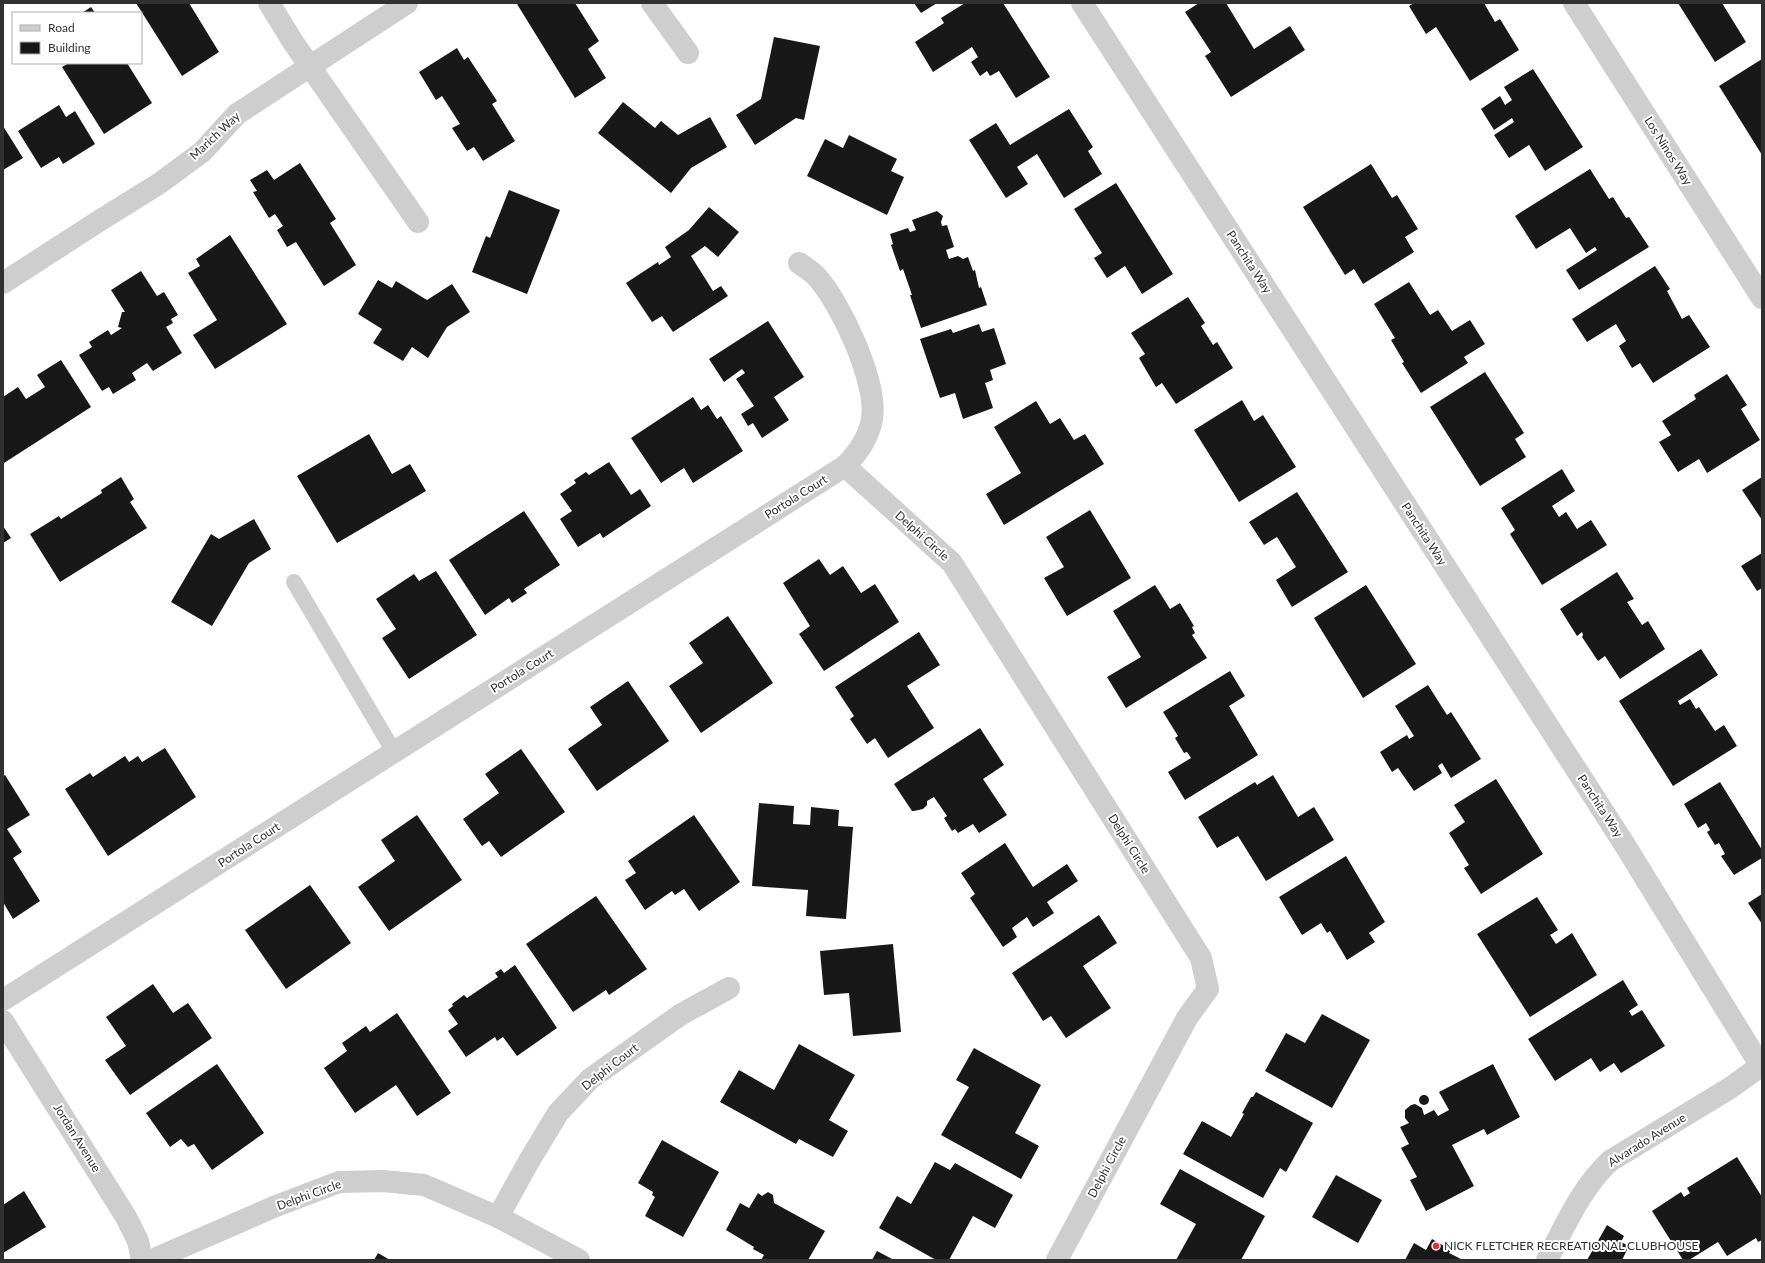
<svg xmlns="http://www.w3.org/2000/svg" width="1765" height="1263" font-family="Lato,sans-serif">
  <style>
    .building { fill: #181818 }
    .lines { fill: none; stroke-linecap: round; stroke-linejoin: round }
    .service { stroke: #cecece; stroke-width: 16 }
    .minor { stroke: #cecece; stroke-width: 22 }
    .poi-dot { fill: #ea3137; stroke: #fff; stroke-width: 1.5 }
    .labels { text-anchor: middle; stroke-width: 4; stroke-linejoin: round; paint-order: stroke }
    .street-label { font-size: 12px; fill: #313131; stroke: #fff }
    .poi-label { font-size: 12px; fill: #313131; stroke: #fff; text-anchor: start }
  </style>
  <rect width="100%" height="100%" fill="#fff"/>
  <g class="building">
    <polygon points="136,3 189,3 219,52 182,76"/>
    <polygon points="519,3 575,3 599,41 588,49 606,78 575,98 517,4"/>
    <polygon points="914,3 937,3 921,13"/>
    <polygon points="965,3 1003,3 1050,77 1016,98 999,71 990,76 987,71 980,76 971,62 978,57 972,47 933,72 915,42 944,23 941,18"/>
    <polygon points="1199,3 1226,3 1254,49 1290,26 1305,50 1231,97 1205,56 1211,52 1185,12"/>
    <polygon points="1414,3 1484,3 1495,22 1500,19 1519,50 1470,81 1436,27 1426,34 1409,6"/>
    <polygon points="1678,3 1722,3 1746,42 1715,62"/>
    <polygon points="91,7 95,13 82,13"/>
    <polygon points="774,37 820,46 804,120 796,118 755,145 736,115 761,99"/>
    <polygon points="457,48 464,60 468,57 497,101 492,104 515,141 483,161 474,147 467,151 452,128 460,124 442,96 436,100 419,72"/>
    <polygon points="1762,59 1762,155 1719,86"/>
    <polygon points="69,63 127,63 152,103 104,134 62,67"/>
    <polygon points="1533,69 1583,147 1545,171 1529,145 1509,158 1494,135 1514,122 1512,118 1494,130 1481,109 1500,96 1505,105 1512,100 1504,87"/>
    <polygon points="623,102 655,128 661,121 678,135 710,117 727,147 691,168 671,193 598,133"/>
    <polygon points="59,105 66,117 75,111 95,144 63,164 59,157 41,168 18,131"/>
    <polygon points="1069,109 1093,147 1088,151 1102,174 1064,198 1037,154 1017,167 1028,184 1006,198 969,140 996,123 1010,145"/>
    <polygon points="3,126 23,158 3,170"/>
    <polygon points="849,135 897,159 891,171 904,177 887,215 807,176 825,139 843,148"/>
    <polygon points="300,163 336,219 330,223 356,265 324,286 296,242 287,247 277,230 283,226 275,214 269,218 253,192 257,191 250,180 267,170 274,180"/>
    <polygon points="1371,164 1392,198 1397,195 1418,229 1405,237 1414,252 1363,284 1354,269 1345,275 1303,207"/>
    <polygon points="1590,169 1609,199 1613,197 1626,218 1629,217 1649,247 1579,290 1566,270 1597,250 1595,247 1586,253 1570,228 1536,249 1515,216"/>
    <polygon points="1116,183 1173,274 1142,294 1125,266 1107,278 1094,258 1102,253 1074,209"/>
    <polygon points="509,190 560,210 527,294 472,272 486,236 490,238"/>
    <polygon points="709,207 739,232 718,257 705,246 691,256 713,291 721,286 728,296 673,332 662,316 652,322 626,283 658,262 659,265 671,257 665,247 689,230"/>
    <polygon points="937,211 943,216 941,222 942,226 947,225 954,247 946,250 949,259 958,256 963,259 968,257 973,271 975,270 979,288 981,287 987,305 921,328 910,295 912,295 903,269 900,271 891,245 893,244 890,234 908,228 910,232 916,230 912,220"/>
    <polygon points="230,235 287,324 215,369 193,335 217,320 188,273 200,266 196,259"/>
    <polygon points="1655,266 1670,289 1667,291 1682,319 1689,315 1710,347 1653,383 1640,363 1632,368 1619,346 1626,341 1616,324 1587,342 1572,319"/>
    <polygon points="141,271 157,296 164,292 178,315 171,319 173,323 166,327 182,353 153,371 147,363 132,373 136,380 113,394 109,387 102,391 79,355 92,347 89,342 108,330 111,335 122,328 118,327 122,312 125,312 111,290"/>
    <polygon points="378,280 392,288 396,281 427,300 452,284 470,312 447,327 428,358 412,347 403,361 373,343 382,329 358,314"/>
    <polygon points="1409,282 1430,315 1438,310 1452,331 1470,320 1485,344 1464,357 1468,363 1421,393 1402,363 1404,362 1391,340 1395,338 1374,304"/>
    <polygon points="1188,297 1205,323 1201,326 1213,345 1217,342 1233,368 1176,404 1162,383 1156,387 1139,358 1145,354 1131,333"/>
    <polygon points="768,321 804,377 774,397 789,420 762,438 753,423 748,426 741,414 754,406 736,379 745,373 742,369 724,382 709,359"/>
    <polygon points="979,324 982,332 994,328 1006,364 990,370 993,380 985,383 993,408 963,419 955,393 940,398 920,339 951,329 953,333"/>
    <polygon points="61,360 91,407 4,463 3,397 18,387 26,399 45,387 37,375"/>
    <polygon points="1485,372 1524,433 1515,439 1526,457 1480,486 1430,407"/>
    <polygon points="1727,374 1747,405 1741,409 1760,440 1707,473 1699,459 1678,472 1659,442 1671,435 1662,421 1696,399 1694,395"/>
    <polygon points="693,397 701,410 708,405 717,419 721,416 743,451 693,483 684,468 661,483 631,438"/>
    <polygon points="1242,400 1254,421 1263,415 1296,467 1239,502 1194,430"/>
    <polygon points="1036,401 1050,424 1060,418 1074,440 1085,434 1104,464 1004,525 986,494 1021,473 994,427"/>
    <polygon points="369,434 392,474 410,464 426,491 337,543 297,476"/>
    <polygon points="609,462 631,495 640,489 651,506 603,538 600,533 578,547 560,519 572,511 560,494 576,483 574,480 586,472 589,475"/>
    <polygon points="1562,469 1575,491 1552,506 1559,517 1566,512 1577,529 1591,520 1607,545 1542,585 1510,534 1515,530 1501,508"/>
    <polygon points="121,477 134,499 130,502 147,528 60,582 30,534 59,516 61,519 102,493 101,490"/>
    <polygon points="1762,477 1762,520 1742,490"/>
    <polygon points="1297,492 1348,572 1292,607 1276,580 1296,567 1277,537 1264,545 1249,522"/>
    <polygon points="1090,510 1131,578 1067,616 1044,578 1064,567 1046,537"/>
    <polygon points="524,511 560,565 524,589 527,593 512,603 509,598 485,615 449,560"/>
    <polygon points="254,519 271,549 249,563 212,626 171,602 211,534 219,539"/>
    <polygon points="3,526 11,538 3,543"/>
    <polygon points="1762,553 1762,588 1757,591 1741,566"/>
    <polygon points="819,559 830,575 843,566 861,593 875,584 899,622 824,671 799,634 810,626 783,583"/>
    <polygon points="436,571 477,635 409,679 382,638 396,629 376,599 414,574 419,581"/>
    <polygon points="1617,572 1634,599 1627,602 1642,625 1648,621 1665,649 1620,679 1605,656 1598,661 1582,637 1583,635 1582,632 1577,636 1560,609"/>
    <polygon points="1155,585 1170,609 1180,603 1194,626 1192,627 1195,633 1192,635 1207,658 1126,708 1107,677 1141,657 1113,611"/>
    <polygon points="1366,585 1416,664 1363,698 1314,618"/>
    <polygon points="728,616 773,683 701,733 669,686 703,663 689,643"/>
    <polygon points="919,632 940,665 907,686 934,728 888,758 875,738 867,744 850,719 854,716 835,687"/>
    <polygon points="1701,649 1718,675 1678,701 1680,705 1690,699 1696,709 1699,707 1715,731 1724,725 1737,746 1673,786 1619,701"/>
    <polygon points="1230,671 1245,696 1229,706 1258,755 1185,800 1168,772 1191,758 1187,752 1184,753 1175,738 1178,736 1163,712"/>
    <polygon points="628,681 669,741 597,791 568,749 602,725 590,707"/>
    <polygon points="1428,685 1447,715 1451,712 1481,759 1451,778 1442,763 1438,766 1442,773 1414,791 1398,768 1392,772 1380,752 1407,735 1409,739 1414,736 1395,706"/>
    <polygon points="980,728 1004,765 983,779 1007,815 979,833 973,824 958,833 955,829 952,831 944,818 947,816 934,797 927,801 927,805 923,809 914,811 912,811 894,784"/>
    <polygon points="165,748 196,797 108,856 65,789 90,773 93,777 125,756 129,762 138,756 142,762"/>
    <polygon points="521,749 565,812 501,857 489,841 482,846 463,819 499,793 485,774"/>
    <polygon points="5,775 30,815 7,829 22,852 13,858 40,901 13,919 3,902 3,776"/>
    <polygon points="1273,775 1298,817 1314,807 1334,840 1266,881 1238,836 1217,848 1198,817 1255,782 1257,785"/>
    <polygon points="1496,779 1543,854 1481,894 1464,868 1469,865 1449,833 1465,822 1454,805"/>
    <polygon points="1720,782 1762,850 1762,858 1734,875 1721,856 1725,854 1719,843 1715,845 1707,832 1710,830 1706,823 1698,828 1684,804"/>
    <polygon points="759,803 794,806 793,824 810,825 811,807 839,810 838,826 853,827 846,919 806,916 808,890 752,886"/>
    <polygon points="417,815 462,880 389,931 358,887 395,861 381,840"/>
    <polygon points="694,815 740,882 699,911 684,889 675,895 672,891 645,910 625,880 636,873 628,861"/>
    <polygon points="1005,843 1033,887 1067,864 1078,881 1047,902 1054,913 1033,927 1027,917 1012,928 1017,937 1003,947 970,898 975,894 961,873"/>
    <polygon points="1346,856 1385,922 1369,933 1375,942 1347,960 1330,931 1327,933 1321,923 1302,935 1279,897"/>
    <polygon points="310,885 351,943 286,989 245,930"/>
    <polygon points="1762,894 1762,924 1748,903"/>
    <polygon points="596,896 647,969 609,995 606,990 573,1012 526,944"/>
    <polygon points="1537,897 1558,930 1550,935 1556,944 1572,933 1597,975 1530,1017 1477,934"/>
    <polygon points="1099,915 1117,943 1083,966 1111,1008 1066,1038 1051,1016 1043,1021 1012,973"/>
    <polygon points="893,944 901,1032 853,1036 849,993 824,995 820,951"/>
    <polygon points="515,965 557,1028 517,1056 503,1037 497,1041 495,1037 466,1057 448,1031 458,1024 448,1010 453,1006 452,1004 464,995 467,998 498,977 495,973 501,969 504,973"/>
    <polygon points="1623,980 1638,1005 1629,1011 1632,1016 1642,1010 1665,1046 1621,1073 1614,1063 1600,1072 1591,1058 1555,1081 1528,1039"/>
    <polygon points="153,984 173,1013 188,1003 212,1038 130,1095 105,1060 126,1046 106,1017"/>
    <polygon points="397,1013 451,1093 417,1116 396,1085 355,1113 324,1068 347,1051 342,1043 366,1026 370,1032"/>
    <polygon points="1322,1014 1370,1040 1332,1108 1265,1071 1286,1033 1305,1043"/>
    <polygon points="799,1044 855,1075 829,1120 848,1131 833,1157 799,1139 796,1144 720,1102 739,1070 774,1090"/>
    <polygon points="974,1048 1041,1085 1015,1133 1039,1146 1021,1179 941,1135 969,1087 956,1080"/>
    <polygon points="217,1064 264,1133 212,1170 194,1144 188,1147 181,1139 170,1147 146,1113"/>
    <polygon points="1493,1064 1520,1117 1487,1135 1484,1129 1452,1145 1474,1186 1426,1211 1410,1180 1417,1177 1401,1148 1409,1144 1400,1127 1409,1123 1405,1118 1405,1110 1411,1105 1415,1104 1422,1108 1424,1115 1434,1110 1438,1116 1449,1110 1439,1092"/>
    <polygon points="1256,1092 1313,1123 1286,1172 1280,1168 1263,1198 1183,1154 1202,1121 1231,1137 1244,1114 1242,1113 1251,1097 1253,1097"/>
    <circle cx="1424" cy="1100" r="5"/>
    <polygon points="662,1140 719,1172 683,1237 645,1216 655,1197 652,1195 653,1192 638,1183"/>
    <polygon points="1737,1157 1762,1197 1762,1240 1758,1242 1756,1238 1727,1256 1718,1242 1689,1260 1683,1260 1652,1211 1681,1192 1684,1197 1690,1193 1687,1188"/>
    <polygon points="935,1162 950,1170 955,1163 1013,1195 995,1228 973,1216 949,1260 936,1260 879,1228 897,1196 911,1204"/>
    <polygon points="1180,1169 1265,1216 1241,1260 1176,1260 1196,1224 1160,1204"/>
    <polygon points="1336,1175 1382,1200 1358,1243 1312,1217"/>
    <polygon points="24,1191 46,1227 3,1253 3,1205"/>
    <polygon points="768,1192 773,1195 774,1203 825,1231 808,1260 761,1260 764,1255 753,1249 754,1247 726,1230 740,1203 749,1208 758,1193 762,1196"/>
    <polygon points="1607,1225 1624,1236 1621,1242 1629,1246 1622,1260 1587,1260"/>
    <polygon points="1432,1239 1451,1250 1449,1253 1463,1260 1405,1260 1414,1243 1426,1250"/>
    <polygon points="877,1251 894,1260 872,1260"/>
    <polygon points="378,1253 390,1260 374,1260"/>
  </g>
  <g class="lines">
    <polyline class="service" points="294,582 394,752"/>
    <g class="minor">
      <polyline points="269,3 293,42 418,222"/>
      <polyline points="652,3 688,53"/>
      <polyline points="1082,3 1623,842 1762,1068"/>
      <polyline points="1574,3 1762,298"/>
      <polyline points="3,283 99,221 160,183 202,152 237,114 407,3"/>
      <polyline points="845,466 952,563 1201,958 1208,989 1187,1018 1057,1260"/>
      <path d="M3,1000L845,466C857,454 869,437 872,419C878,383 841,303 816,276C811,271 805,267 799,263"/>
      <polyline points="3,1021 126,1217 138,1241 142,1260"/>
      <polyline points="498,1217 529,1161 558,1113 590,1079 680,1015 729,988"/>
      <polyline points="152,1260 276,1206 339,1182 383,1181 424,1185 498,1217 579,1260"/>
      <path d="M1547,1260C1565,1226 1581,1188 1610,1161L1730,1088L1762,1065"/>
    </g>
  </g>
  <circle class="poi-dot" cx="1436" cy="1246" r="4"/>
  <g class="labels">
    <g class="street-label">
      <text transform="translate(215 136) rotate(-43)" y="4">Marich Way</text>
      <text transform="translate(1668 151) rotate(58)" y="4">Los Ninos Way</text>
      <text transform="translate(1249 262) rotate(57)" y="4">Panchita Way</text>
      <text transform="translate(796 497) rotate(-32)" y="4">Portola Court</text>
      <text transform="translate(1424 534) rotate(57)" y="4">Panchita Way</text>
      <text transform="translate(922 536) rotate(42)" y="4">Delphi Circle</text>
      <text transform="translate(522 671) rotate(-32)" y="4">Portola Court</text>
      <text transform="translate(1600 806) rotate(57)" y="4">Panchita Way</text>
      <text transform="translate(1129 844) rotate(58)" y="4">Delphi Circle</text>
      <text transform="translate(249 845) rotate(-33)" y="4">Portola Court</text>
      <text transform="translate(610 1067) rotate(-38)" y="4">Delphi Court</text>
      <text transform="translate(77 1138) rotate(58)" y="4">Jordan Avenue</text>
      <text transform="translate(1647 1140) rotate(-32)" y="4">Alvarado Avenue</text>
      <text transform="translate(1107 1167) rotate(-62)" y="4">Delphi Circle</text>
      <text transform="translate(309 1195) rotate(-20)" y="4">Delphi Circle</text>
    </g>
    <g class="poi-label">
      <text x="1444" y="1250">NICK FLETCHER RECREATIONAL CLUBHOUSE</text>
    </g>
  </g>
  <rect width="1765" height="1263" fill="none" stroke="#313131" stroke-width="8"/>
  <rect x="12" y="12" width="130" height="52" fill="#ffffff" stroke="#adadad"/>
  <rect x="20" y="25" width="20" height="6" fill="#cecece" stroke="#adadad"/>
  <text x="48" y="32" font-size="12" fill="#313131">Road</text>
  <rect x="20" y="42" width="20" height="12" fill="#181818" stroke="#adadad"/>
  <text x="48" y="52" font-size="12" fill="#313131">Building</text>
</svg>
